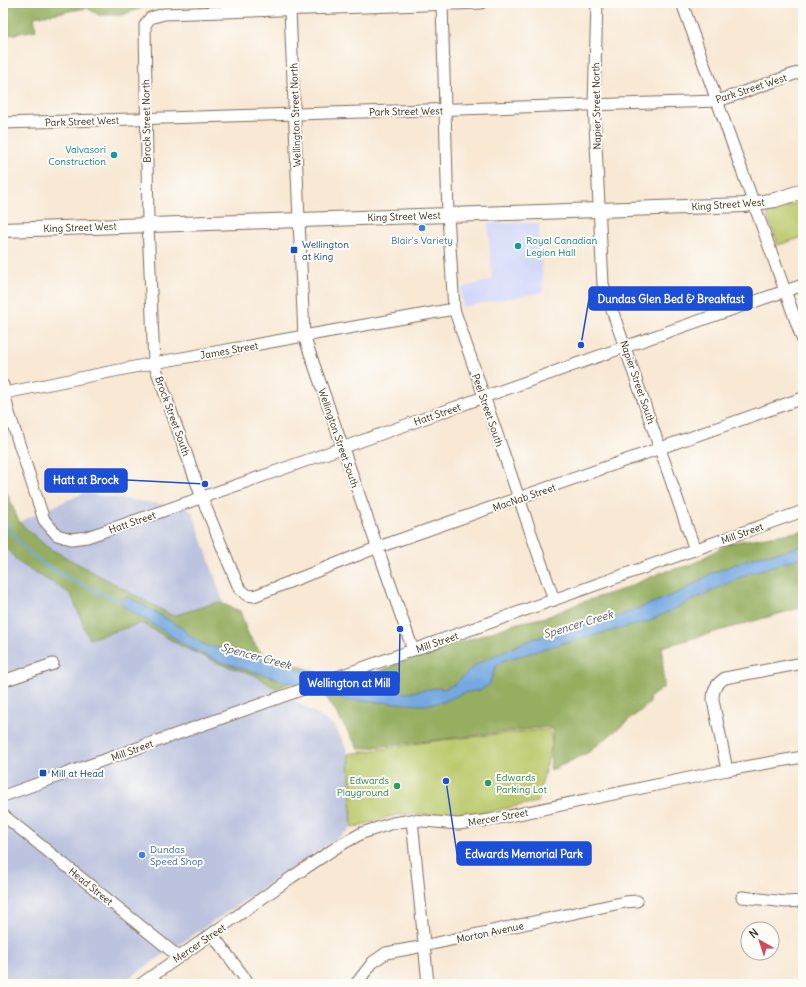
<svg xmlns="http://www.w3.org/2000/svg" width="806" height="987" font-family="Delius,sans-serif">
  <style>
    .built { fill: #d3d8f9 }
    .industrial { fill: #bcc3de }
    .green { fill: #bcca6d; stroke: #7c7a46 }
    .forest { fill: #95ae60; stroke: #686c3f }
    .water { fill: #75a8e1; stroke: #586980 }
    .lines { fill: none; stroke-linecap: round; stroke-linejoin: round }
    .stream { stroke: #75a8e1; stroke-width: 2.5 }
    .minor-casing { stroke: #7d6c5e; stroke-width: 13 }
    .major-casing { stroke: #7d6c5e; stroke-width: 16 }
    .minor { stroke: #fff; stroke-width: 11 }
    .major { stroke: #fff; stroke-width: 14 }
    .culture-dot { fill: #0f9aa8; stroke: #fdfcf7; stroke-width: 1.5 }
    .shop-dot { fill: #3f7fe0; stroke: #fdfcf7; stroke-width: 1.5 }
    .transit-dot { fill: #1a4fb4; stroke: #fdfcf7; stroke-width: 1.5 }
    .leisure-dot { fill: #2e9e5b; stroke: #fdfcf7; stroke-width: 1.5 }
    .labels { text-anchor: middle; stroke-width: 4; stroke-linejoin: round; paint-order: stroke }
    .street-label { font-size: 10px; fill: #3b2a1e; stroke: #fdfcf7 }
    .culture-label { font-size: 10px; fill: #0d838f; stroke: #fdfcf7; text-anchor: end }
    .shop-label { font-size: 10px; fill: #366cbe; stroke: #fdfcf7 }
    .transit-label { font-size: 10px; fill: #164399; stroke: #fdfcf7; text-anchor: start }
    .leisure-label { font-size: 10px; fill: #27864d; stroke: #fdfcf7; text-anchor: start }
    .water-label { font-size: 11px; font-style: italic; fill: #525c6c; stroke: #fdfcf7 }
    .leader { fill: none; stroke: #1d4ed8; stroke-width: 1.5 }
    .callout-dot { fill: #1d4ed8; stroke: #fdfcf7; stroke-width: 1.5 }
    .callout { fill: #1d4ed8; stroke: #1d4ed8; stroke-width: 1.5 }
    .callout-label { font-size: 11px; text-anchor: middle; font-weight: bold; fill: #fff }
  </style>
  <rect width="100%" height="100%" fill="#fdfcf7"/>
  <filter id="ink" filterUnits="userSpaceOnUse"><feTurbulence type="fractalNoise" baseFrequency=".025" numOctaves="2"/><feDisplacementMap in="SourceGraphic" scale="8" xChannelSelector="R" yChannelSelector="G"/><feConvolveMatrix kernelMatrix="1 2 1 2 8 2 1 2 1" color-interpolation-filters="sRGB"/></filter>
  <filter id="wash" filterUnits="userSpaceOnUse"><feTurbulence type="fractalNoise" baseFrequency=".012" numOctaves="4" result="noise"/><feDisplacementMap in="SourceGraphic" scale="16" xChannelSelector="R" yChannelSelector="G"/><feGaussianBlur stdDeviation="0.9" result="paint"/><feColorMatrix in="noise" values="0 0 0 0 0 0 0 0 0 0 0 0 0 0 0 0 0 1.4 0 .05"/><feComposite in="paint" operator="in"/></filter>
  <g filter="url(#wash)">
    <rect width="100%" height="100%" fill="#f8e8d4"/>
    <polygon class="built" points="488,223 539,223 543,292 462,307 461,288 492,280"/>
    <g class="industrial">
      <polygon points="84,493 187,508 193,513 224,604 218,602 173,616 47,547 19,522"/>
      <polygon points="3,543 18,562 71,594 89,639 142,623 183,647 220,664 255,675 335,726 349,754 352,828 120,984 6,984 3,982"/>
    </g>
    <g class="green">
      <polygon points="803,201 803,237 778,245 767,214 769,211"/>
      <polygon points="550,729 552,744 537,802 481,813 451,817 422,814 396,815 352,828 349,754 434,741"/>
    </g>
    <g class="forest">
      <polygon points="3,3 154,3 122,15 99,15 87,8 34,17 36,30 3,36"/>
      <polygon points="3,483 19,522 47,547 173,616 218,602 240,611 248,634 261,653 317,672 276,689 255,675 220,664 183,647 142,623 89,639 71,594 18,562 3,543"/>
      <polygon points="803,531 803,607 662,647 664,687 649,698 650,703 589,752 550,771 553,729 547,727 359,749 325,695 397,664 518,623 547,617 580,603 621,590 660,573 691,565 729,543"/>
    </g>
    <polygon class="water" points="803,545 803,557 747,574 647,622 567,642 502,661 496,667 489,685 480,690 463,693 443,702 425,705 348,700 218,661 192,649 122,605 127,596 182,628 191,637 207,646 251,653 356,689 407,693 435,688 444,689 455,684 478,663 522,643 567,628 604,622 685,590 710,574 754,557 784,551"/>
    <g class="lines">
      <path class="stream" d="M3,518C28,567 78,583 125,603"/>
    </g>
  </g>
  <g filter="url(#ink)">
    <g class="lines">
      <defs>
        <g id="minor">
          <polyline points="481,3 164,14 150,18 145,25 148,225 154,363 202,498 239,588 247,595 254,596 376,548 803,398"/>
          <polyline points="597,3 594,105 603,284 695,550"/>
          <polyline points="682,3 803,341"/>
          <polyline points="442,4 448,215 454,309 554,600"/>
          <polyline points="290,10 304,336 413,650"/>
          <polyline points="3,123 718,101 803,71"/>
          <path d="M3,385L8,410L44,520L57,535L71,539L87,537C327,456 563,366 803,285"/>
          <polyline points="5,393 154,363 454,309"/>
          <polyline points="3,681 53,664"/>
          <path d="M727,770L713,700C713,689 716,684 725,678L803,663"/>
          <polyline points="3,796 803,511"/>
          <polyline points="3,815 179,957"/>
          <polyline points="412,820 428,984"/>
          <polyline points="742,897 786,902 803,901"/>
          <polyline points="212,934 247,981"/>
          <polyline points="141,984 292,877 337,847 362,833 393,823 412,820 458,824 490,820 727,770 803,757"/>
          <polyline points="356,984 373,962 386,953 414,948 625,902 637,901"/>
        </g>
        <polyline id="major" points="3,230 744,205 775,200 803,191"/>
      </defs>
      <use href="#minor" class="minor-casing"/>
      <use href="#major" class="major-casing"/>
      <use href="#minor" class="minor"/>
      <use href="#major" class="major"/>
    </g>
  </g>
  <g class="culture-dot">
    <circle cx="114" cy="155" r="4"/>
    <circle cx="518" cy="246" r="4"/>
  </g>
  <g class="shop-dot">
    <circle cx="422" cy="228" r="4"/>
    <circle cx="142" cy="855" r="4"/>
  </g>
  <g class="transit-dot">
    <rect x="290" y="246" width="8" height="8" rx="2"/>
    <rect x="39" y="769" width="8" height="8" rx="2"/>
  </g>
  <g class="leisure-dot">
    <circle cx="488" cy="783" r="4"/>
    <circle cx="397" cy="786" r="4"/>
  </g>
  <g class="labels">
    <g class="street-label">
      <text transform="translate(751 88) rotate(-18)" y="4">Park Street West</text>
      <text transform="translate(596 106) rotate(-91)" y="4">Napier Street North</text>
      <text transform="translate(406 111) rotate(-1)" y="4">Park Street West</text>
      <text transform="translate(295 115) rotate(-92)" y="4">Wellington Street North</text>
      <text transform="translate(82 121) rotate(-2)" y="4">Park Street West</text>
      <text transform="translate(146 121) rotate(-91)" y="4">Brock Street North</text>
      <text transform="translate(728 204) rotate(-4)" y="4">King Street West</text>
      <text transform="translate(404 216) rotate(-2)" y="4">King Street West</text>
      <text transform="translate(80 227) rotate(-2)" y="4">King Street West</text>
      <text transform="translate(229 350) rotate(-10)" y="4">James Street</text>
      <text transform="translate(638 382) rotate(71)" y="4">Napier Street South</text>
      <text transform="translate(488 410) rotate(71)" y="4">Peel Street South</text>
      <text transform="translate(437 414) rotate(-19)" y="4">Hatt Street</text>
      <text transform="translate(173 416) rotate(70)" y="4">Brock Street South</text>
      <text transform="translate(339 438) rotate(71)" y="4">Wellington Street South</text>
      <text transform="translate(524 497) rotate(-19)" y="4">MacNab Street</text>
      <text transform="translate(132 522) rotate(-19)" y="4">Hatt Street</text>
      <text transform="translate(742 533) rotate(-20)" y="4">Mill Street</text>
      <text transform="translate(437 642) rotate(-19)" y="4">Mill Street</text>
      <text transform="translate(132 750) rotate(-20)" y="4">Mill Street</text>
      <text transform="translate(498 817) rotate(-10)" y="4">Mercer Street</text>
      <text transform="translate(91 886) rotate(39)" y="4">Head Street</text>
      <text transform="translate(490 932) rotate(-12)" y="4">Morton Avenue</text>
      <text transform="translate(199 943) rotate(-34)" y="4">Mercer Street</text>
    </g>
    <g class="culture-label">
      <text x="106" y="153">Valvasori<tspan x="106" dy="12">Construction</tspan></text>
      <text x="526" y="244" text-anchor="start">Royal Canadian<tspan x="526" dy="12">Legion Hall</tspan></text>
    </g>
    <g class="shop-label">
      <text x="422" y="244">Blair's Variety</text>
      <text x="150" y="853" text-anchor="start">Dundas<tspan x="150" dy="12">Speed Shop</tspan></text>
    </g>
    <g class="transit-label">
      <text x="302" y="248">Wellington<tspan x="302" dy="12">at King</tspan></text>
      <text x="51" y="777">Mill at Head</text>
    </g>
    <g class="leisure-label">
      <text x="496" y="781">Edwards<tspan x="496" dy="12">Parking Lot</tspan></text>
      <text x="389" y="784" text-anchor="end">Edwards<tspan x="389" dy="12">Playground</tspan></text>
    </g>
    <g class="water-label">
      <text transform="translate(578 624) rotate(-17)" y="4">Spencer Creek</text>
      <text transform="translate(256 656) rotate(15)" y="4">Spencer Creek</text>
    </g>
  </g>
  <path class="leader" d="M581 345L589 299M205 484L127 480M400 629L399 683M446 781L457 854"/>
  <g class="callout-dot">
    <circle cx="581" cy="345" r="4"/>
    <circle cx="205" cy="484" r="4"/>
    <circle cx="400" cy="629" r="4"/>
    <circle cx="446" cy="781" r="4"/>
  </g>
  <g class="callout">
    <rect x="589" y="287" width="163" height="23" rx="4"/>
    <rect x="45" y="469" width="82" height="23" rx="4"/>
    <rect x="300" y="672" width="99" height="23" rx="4"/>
    <rect x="457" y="842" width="134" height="23" rx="4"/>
  </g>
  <g class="callout-label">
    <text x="671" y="303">Dundas Glen Bed &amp; Breakfast</text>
    <text x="86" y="484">Hatt at Brock</text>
    <text x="349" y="687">Wellington at Mill</text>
    <text x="524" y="858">Edwards Memorial Park</text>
  </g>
  <rect width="806" height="987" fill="none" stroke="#fdfcf7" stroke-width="16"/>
  <g transform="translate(760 941) rotate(321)"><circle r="19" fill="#fdfcf7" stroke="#afa8a0"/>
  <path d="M0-3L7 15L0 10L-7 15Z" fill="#d1495b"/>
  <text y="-6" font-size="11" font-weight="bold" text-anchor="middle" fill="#3b2a1e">N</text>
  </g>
</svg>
